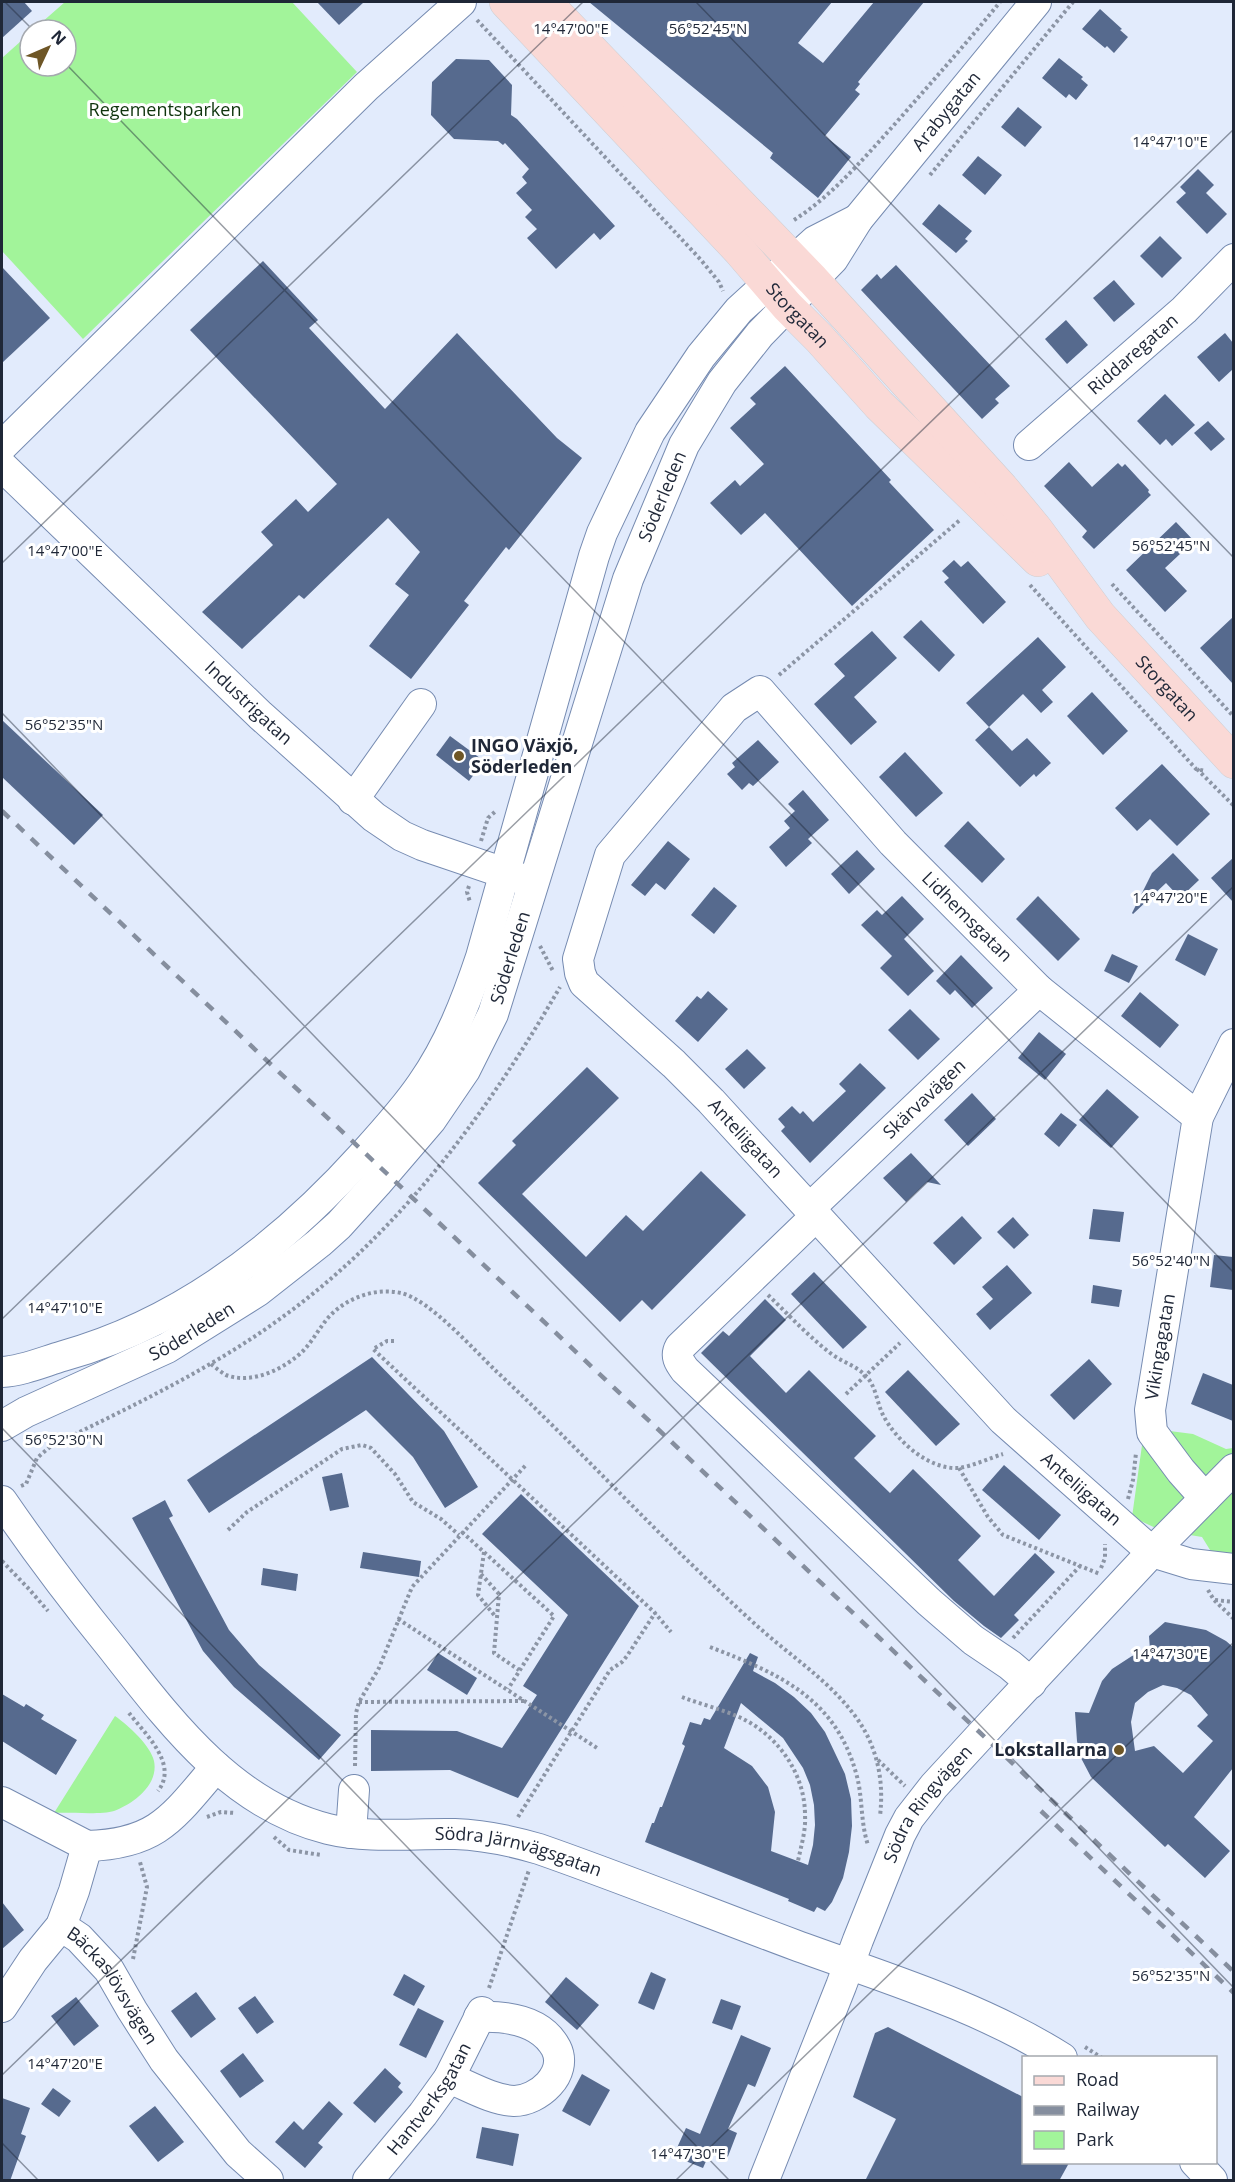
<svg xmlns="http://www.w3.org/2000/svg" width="1235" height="2182" font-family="'Open Sans',sans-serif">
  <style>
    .green { fill: #a2f49a }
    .building { fill: #566a8e; fill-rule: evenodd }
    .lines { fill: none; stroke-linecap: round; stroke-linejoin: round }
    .minor-casing { stroke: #768bb1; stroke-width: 32 }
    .major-casing { stroke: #cecfd3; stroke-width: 34 }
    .path { stroke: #8c95a5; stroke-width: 4; stroke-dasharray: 3 3; stroke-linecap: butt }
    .minor { stroke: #fff; stroke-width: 30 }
    .major { stroke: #fad9d6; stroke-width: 33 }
    .rail { stroke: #858e9e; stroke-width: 4.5; stroke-dasharray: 10 10; stroke-linecap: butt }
    .ticks { fill: none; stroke: #1f2737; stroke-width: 1.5; stroke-opacity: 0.45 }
    .poi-dot { fill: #6e5626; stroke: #fff; stroke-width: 2 }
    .labels { text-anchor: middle; stroke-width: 6; stroke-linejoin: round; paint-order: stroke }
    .park-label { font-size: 18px; fill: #0f350d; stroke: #fff }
    .street-label { font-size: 18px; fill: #1f2737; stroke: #fff }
    .poi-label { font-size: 18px; font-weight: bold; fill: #1f2737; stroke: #fff; text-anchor: start }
    .ticks-label { font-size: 15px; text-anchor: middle; fill: #1f2737; stroke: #fff; stroke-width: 6; stroke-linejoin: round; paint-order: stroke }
  </style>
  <rect width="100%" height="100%" fill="#e2ebfc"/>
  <g class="green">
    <polygon points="65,2 292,2 357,72 83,339 2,251 2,58 30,33 30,66 66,66 66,30 33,30"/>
    <polygon points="1162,1430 1193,1434 1226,1449 1233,1448 1233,1558 1215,1558 1202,1537 1160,1530 1132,1517 1143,1438"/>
    <path d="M115,1716C128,1725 151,1746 154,1761C159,1785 133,1804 114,1811C102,1815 68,1812 54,1813Z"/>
  </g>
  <g class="building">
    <polygon points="2,2 24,2 32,11 2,38"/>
    <polygon points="317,2 364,2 339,25"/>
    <polygon points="589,2 832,2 798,43 823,63 874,2 924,2 858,82 860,84 855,90 860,94 825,136 851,157 818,198 770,158 773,153"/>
    <polygon points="1100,9 1122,29 1120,30 1128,37 1114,53 1107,46 1105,48 1082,29"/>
    <polygon points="1059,58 1083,77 1081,79 1088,85 1076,100 1069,94 1066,98 1042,78"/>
    <polygon points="456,59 489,60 512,85 511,115 517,119 615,226 600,240 594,233 556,269 527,238 537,229 525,217 532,210 516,193 527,183 522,177 529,169 505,143 503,145 498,141 454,139 431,115 432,82"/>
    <polygon points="1018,107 1042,127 1025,147 1001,127"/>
    <polygon points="978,156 1002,175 985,195 962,175"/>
    <polygon points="1198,169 1214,185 1206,193 1227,214 1207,234 1176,202 1186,193 1180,187"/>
    <polygon points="939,204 972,231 965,239 968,241 956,253 922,224"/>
    <polygon points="1160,236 1182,258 1162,278 1140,256"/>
    <polygon points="263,261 318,320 309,328 385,409 457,333 557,438 582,458 509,550 506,547 464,601 469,605 411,679 369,646 409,595 395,584 420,552 388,518 304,599 299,595 242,649 202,612 273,545 261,532 296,499 308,512 337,484 190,330"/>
    <polygon points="896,265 1010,386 995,399 999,403 982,419 861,290 877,274 881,279"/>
    <polygon points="2,267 50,318 2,363"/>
    <polygon points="1114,280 1135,304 1114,322 1093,298"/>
    <polygon points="1066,320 1088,345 1067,364 1045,339"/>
    <polygon points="1225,333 1233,343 1233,369 1219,382 1197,357"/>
    <polygon points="785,366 891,480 889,482 934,530 852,606 765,513 741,535 710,503 735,480 740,486 764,464 730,428 756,404 750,398"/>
    <polygon points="1165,394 1195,425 1172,446 1166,439 1160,445 1137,421"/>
    <polygon points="1208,421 1225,439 1211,451 1194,433"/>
    <polygon points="1069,462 1092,487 1118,463 1122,467 1125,464 1149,490 1148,492 1151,495 1094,549 1082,537 1087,531 1044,486"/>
    <polygon points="1176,522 1194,541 1165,568 1187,591 1165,612 1126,570"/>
    <polygon points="954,560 961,567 968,561 1006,602 983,624 944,582 949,578 942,571"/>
    <polygon points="1233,617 1233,684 1200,648"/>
    <polygon points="921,620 955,655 939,672 903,637"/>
    <polygon points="872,631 897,658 854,697 877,722 851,745 814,704 845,676 834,664"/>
    <polygon points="1038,637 1066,667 1042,690 1053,702 1041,713 1023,694 989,727 966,703"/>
    <polygon points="1092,692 1128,731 1103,755 1067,716"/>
    <polygon points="2,720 103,815 74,845 2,777"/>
    <polygon points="989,727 1012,751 1027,738 1051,763 1036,777 1034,774 1020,787 975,740"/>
    <polygon points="450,736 484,761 469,781 436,755"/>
    <polygon points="758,740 779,762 753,786 749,783 742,790 727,774 735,767 732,763"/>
    <polygon points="905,752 943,793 916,817 879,777"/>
    <polygon points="1162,764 1210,814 1177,846 1150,819 1137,831 1115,808"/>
    <polygon points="803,790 829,820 808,839 812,843 786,867 769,847 790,828 784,821 795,811 788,804"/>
    <polygon points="968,821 1005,859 982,883 944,846"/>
    <polygon points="668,841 690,859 665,890 656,883 645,896 631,885"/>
    <polygon points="857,850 875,869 849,894 831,874"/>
    <polygon points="1173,853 1199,880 1180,898 1166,883 1133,914 1132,913 1152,873"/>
    <polygon points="1233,858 1233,902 1211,878"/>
    <polygon points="714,887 737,906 714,934 691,915"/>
    <polygon points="902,896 924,919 904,939 934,971 908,996 880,968 892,956 861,925 877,910 882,915"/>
    <polygon points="1038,896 1080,939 1058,961 1016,919"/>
    <polygon points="1188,934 1218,949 1205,976 1175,960"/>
    <polygon points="1112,954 1138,966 1129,983 1104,971"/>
    <polygon points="961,955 993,988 972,1008 955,990 950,995 936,981"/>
    <polygon points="708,991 728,1009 698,1042 675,1021 697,996 701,999"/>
    <polygon points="1140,992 1179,1025 1160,1048 1121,1016"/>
    <polygon points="910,1009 940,1039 918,1060 888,1030"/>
    <polygon points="1039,1032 1066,1054 1045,1080 1018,1058"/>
    <polygon points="747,1049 766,1068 744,1089 725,1069"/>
    <polygon points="860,1063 886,1088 810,1163 781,1131 785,1127 778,1119 792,1106 800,1114 803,1111 813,1122 846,1091 839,1084"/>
    <polygon points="587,1067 619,1098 522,1194 586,1257 626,1215 643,1231 701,1171 746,1215 652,1310 642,1300 620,1322 478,1183 516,1145 512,1141"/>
    <polygon points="1107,1089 1139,1117 1111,1148 1079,1120"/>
    <polygon points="972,1093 996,1119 968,1146 944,1120"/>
    <polygon points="1061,1113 1077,1125 1059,1147 1044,1134"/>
    <polygon points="911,1153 941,1185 927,1182 906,1202 883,1178"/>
    <polygon points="1093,1209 1124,1212 1120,1242 1089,1239"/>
    <polygon points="962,1216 982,1238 954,1265 933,1243"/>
    <polygon points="1013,1217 1029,1235 1014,1249 997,1232"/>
    <polygon points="1214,1255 1233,1257 1233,1290 1210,1287"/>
    <polygon points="1007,1265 1032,1293 990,1330 976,1314 993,1299 982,1287"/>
    <polygon points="814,1272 867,1327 843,1349 791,1294"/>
    <polygon points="1093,1285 1122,1290 1119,1307 1091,1303"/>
    <polygon points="765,1299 786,1320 750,1356 786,1393 809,1370 876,1436 854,1458 890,1493 913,1469 981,1536 958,1560 994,1596 1035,1553 1055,1572 1014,1615 1019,1620 1001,1638 984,1626 954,1601 701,1353 723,1331 729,1336"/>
    <polygon points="372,1357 444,1431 478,1487 445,1508 413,1457 366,1410 209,1513 187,1480"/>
    <polygon points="1089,1359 1112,1384 1074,1420 1050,1395"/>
    <polygon points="908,1370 960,1424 936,1446 885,1392"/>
    <polygon points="1203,1373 1233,1385 1233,1421 1191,1404"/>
    <polygon points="1004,1465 1061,1515 1039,1540 982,1490"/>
    <polygon points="342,1473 349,1507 330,1511 322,1477"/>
    <polygon points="521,1494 639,1606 518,1798 450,1770 371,1771 371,1730 457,1731 502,1748 537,1695 523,1686 568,1615 482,1534"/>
    <polygon points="165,1500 173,1516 169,1518 229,1630 259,1665 341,1735 319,1760 234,1687 203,1651 132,1518"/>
    <polygon points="363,1552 421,1561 419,1577 360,1568"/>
    <polygon points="263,1568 298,1574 296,1591 261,1585"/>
    <path d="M1165,1622L1206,1630L1226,1641L1233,1647V1768L1194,1817L1230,1851L1205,1878L1168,1844L1165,1847L1091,1777L1081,1758L1077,1741L1075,1712L1089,1713L1102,1681L1112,1669L1132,1656L1150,1650L1149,1636ZM1163,1685L1177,1688L1191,1695L1208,1715L1197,1726L1213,1741L1183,1773L1154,1746L1135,1751L1131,1722L1135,1703L1148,1692Z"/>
    <polygon points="438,1653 477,1678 467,1695 427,1670"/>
    <path d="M750,1653L758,1657L753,1671L775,1683L794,1697L811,1713L825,1732L845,1774L851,1799L852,1826L849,1852L843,1878L832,1902L825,1911L817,1907L814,1912L788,1901L789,1899L645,1842L652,1823H654L660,1807H662L685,1746L682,1744L690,1722L701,1725L704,1718L710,1720ZM741,1703L783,1738L803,1768L810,1785L814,1805L815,1825L813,1845L808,1865L771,1851L775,1812L768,1787L752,1766L724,1748Z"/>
    <polygon points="2,1694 24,1707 26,1704 44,1715 41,1719 77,1740 56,1775 2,1741"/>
    <polygon points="2,1902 24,1930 2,1949"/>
    <polygon points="651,1972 666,1979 654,2010 638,2003"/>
    <polygon points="404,1974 425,1986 414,2006 393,1995"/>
    <polygon points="566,1977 599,2005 577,2030 545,2002"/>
    <polygon points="196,1992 216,2019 191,2038 171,2011"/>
    <polygon points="255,1996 274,2022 257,2034 238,2008"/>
    <polygon points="76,1997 99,2026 74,2046 51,2016"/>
    <polygon points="721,1999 741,2006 732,2030 712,2023"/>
    <polygon points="418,2008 444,2021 426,2058 399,2045"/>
    <polygon points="888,2027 1023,2097 1023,2163 1069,2163 1059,2181 865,2181 896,2119 853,2097 875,2033"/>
    <polygon points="741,2035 771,2048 755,2087 748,2084 728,2129 737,2133 727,2159 710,2152 703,2168 683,2160 686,2154 676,2150 686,2128 700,2134"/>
    <polygon points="243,2053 264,2081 240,2098 220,2071"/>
    <polygon points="385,2068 401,2083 398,2087 403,2092 375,2123 353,2103"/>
    <polygon points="582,2074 610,2090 590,2126 562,2111"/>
    <polygon points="53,2088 71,2101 59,2117 41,2104"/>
    <polygon points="2,2098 30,2108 21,2134 26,2136 10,2181 2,2181"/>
    <polygon points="329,2101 343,2114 318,2143 323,2147 305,2168 275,2142 294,2121 303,2130"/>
    <polygon points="155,2106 184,2142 158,2162 129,2126"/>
    <polygon points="482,2127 519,2134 513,2166 476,2158"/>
  </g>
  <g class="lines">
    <defs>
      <g id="minor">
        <path id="s1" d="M1029,445L1184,310L1234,259"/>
        <polyline points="2,446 366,87 461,2"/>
        <path id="s2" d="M2,466L260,715L374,817L402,836L422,845L522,879"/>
        <polyline points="353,800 421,704"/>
        <path id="s3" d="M1198,1117L1039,990L893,843L760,691L734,708L610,855L578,959L580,973L584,983L674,1064L711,1101L1003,1420L1152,1552L1191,1564L1234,1569"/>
        <path id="s4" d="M810,1208L1039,990"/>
        <path d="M816,1216L680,1347C675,1356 679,1362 685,1370L929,1602L973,1640L1010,1665L1031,1683"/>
        <path d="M2,1372C22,1371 43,1362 63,1356C182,1323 282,1245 364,1154C384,1132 405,1109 422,1084C449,1045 466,1002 481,957L594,556L602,533L650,432L701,356L739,310L815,241L858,219"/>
        <path id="s5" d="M2,1426L26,1412L167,1348L258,1291L319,1243L339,1225L377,1183L431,1120L465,1070L493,1014L628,579L684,445L722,382L760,334L833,259L858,219L1036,2"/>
        <path id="s6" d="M1205,1498L1181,1471L1152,1432L1150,1410L1198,1117L1234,1044"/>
        <path id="s7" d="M2,1501C37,1552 74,1601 113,1649C171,1723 232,1805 328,1829C369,1839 413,1833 455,1834C484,1835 512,1841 539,1849C625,1879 709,1913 795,1945C885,1978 980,2006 1062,2058"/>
        <polyline points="2,1802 87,1846"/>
        <polyline points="351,1833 354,1790"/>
        <path d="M87,1846C158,1844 173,1817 216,1767"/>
        <path id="s8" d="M61,1926L79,1938L109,1970L132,2010L164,2060L238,2153L268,2180"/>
        <polyline points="2,2007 33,1960 61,1926 74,1891 87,1846"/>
        <path d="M449,2078C469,2086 492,2100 514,2101C538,2101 569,2074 556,2048C541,2020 507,2016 479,2017"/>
        <polyline points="1195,2162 1212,2180"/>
        <path id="s9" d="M368,2180L423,2114L449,2078L482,2012"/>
        <path id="s10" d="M764,2180L841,1986L858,1940L900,1835L909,1818L934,1786L981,1735L1152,1552L1234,1469"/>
      </g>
      <g id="major">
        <path id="s11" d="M506,2L739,250L787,306L819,338L879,405L1038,560"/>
        <path id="s12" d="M545,2L813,280L1002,488L1036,529L1100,616L1234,762"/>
      </g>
    </defs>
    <use href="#minor" class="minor-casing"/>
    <use href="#major" class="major-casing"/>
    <g class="path">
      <polyline points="477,20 701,260 719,282 723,291"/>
      <polyline points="930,175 1073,2"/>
      <path d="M794,220C833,195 863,159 894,125C930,84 966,44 1000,2"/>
      <polyline points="1112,584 1234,717"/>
      <polyline points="1030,585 1196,769 1205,771"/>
      <polyline points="779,675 960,520"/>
      <polyline points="1197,769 1234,806"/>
      <polyline points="481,841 488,818 496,811"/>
      <polyline points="469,886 467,892 470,902"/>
      <polyline points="540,946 553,971"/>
      <path d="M768,1295C788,1314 807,1335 829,1352C841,1362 856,1365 867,1377C876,1387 877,1403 883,1415C896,1440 928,1470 959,1468C973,1466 990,1458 1003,1454"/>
      <polyline points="394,1341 387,1341 373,1349 655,1613 671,1632"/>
      <path d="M211,1364C216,1368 221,1372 226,1375C253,1385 286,1368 304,1350C313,1340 319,1329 327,1319C344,1299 374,1287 401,1293C430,1300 474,1350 496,1371C570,1440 638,1514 711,1583C731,1602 751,1621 771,1638C802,1664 835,1687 858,1720C878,1749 884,1782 880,1816"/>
      <polyline points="846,1394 900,1343"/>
      <polyline points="959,1468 988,1517 1003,1535 1100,1574"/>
      <path d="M21,1486L26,1484L37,1458L51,1446C132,1406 216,1367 288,1313C403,1228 489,1110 560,987"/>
      <polyline points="1128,1499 1133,1480 1136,1453"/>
      <polyline points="228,1530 247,1512 342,1449 362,1445 371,1448 395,1474 413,1502 441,1519 459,1535"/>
      <polyline points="462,1532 554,1616 508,1689"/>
      <polyline points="484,1552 478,1595 495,1616"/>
      <polyline points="2,1561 28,1588 48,1611"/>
      <polyline points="1101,1568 1105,1558 1105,1544"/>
      <polyline points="481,1574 499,1594 494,1653 519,1670"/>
      <polyline points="1208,1590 1214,1600 1234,1619"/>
      <polyline points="1215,1600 1234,1602"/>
      <polyline points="398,1619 597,1748"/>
      <polyline points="1013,1638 1080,1566"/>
      <path d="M710,1647C777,1673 835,1697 856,1773C863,1796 860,1821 868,1845"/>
      <path d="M682,1697C700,1704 721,1709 739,1717C777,1734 805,1773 805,1815C806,1831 801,1846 798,1861"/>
      <polyline points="359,1702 526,1701"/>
      <path d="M129,1713C145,1734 179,1764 158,1791"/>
      <polyline points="878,1760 905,1786"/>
      <polyline points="355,1766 356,1713 359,1702 379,1668 412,1587 526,1465"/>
      <polyline points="207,1817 221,1812 235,1813"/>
      <polyline points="518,1817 610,1670 622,1662 627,1656 655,1613"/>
      <polyline points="274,1837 289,1850 321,1855"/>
      <polyline points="133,1959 147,1887 140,1862"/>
      <polyline points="489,1988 529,1870"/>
      <polyline points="1085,2047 1102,2058"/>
    </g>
    <use href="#minor" class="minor"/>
    <use href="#major" class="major"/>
    <g class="rail">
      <polyline points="2,811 1234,1972"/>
      <polyline points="1041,1811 1234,1993"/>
    </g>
  </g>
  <path class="ticks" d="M5,2L33,30M696,2L1234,558M66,64L1234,1273M2,563L583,2M2,713L1234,1988M2,1319L1234,129M2,1428L729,2180M2,2075L1234,886M2,2143L38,2180M676,2180L1234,1642"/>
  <g class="poi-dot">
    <circle cx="459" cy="756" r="6"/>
    <circle cx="1119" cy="1750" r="6"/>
  </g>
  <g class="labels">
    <g class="park-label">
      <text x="165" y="116">Regementsparken</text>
    </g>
    <g class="street-label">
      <text dy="6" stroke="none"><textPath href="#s5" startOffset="1684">Arabygatan</textPath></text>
      <text dy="6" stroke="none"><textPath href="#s11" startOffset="428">Storgatan</textPath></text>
      <text dy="6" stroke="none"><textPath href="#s1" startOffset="138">Riddaregatan</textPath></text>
      <text dy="6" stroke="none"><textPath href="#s5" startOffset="1202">Söderleden</textPath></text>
      <text dy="6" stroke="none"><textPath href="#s12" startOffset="927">Storgatan</textPath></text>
      <text dy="6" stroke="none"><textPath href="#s2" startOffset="342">Industrigatan</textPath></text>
      <text transform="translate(967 917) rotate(45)" y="6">Lidhemsgatan</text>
      <text dy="6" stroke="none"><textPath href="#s5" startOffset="716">Söderleden</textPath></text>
      <text dy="6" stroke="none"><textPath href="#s4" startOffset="158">Skärvavägen</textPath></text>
      <text dy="6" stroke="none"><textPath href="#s3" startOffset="1194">Anteliigatan</textPath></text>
      <text dy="6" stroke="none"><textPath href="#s5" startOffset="212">Söderleden</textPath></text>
      <text dy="6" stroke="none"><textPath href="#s6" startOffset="171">Vikingagatan</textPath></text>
      <text dy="6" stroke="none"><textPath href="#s3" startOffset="1680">Anteliigatan</textPath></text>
      <text dy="6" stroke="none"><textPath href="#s10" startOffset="412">Södra Ringvägen</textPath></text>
      <text dy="6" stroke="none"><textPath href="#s7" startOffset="664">Södra Järnvägsgatan</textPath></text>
      <text dy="6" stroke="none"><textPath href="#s8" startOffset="80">Bäckaslövsvägen</textPath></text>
      <text dy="6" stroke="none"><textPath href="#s9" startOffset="102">Hantverksgatan</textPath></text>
    </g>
    <g class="poi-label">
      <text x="471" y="752">INGO Växjö,<tspan x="471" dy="21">Söderleden</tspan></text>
      <text x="1107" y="1756" text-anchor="end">Lokstallarna</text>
    </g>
  </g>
  <g class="ticks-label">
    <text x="571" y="34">14°47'00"E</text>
    <text x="708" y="34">56°52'45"N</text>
    <text x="1170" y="147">14°47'10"E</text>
    <text x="1171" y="551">56°52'45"N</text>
    <text x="65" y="556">14°47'00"E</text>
    <text x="64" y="730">56°52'35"N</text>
    <text x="1170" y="903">14°47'20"E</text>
    <text x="1171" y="1266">56°52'40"N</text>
    <text x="65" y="1313">14°47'10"E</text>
    <text x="64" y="1445">56°52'30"N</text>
    <text x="1170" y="1659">14°47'30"E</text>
    <text x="1171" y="1981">56°52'35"N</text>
    <text x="65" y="2069">14°47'20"E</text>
    <text x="688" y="2159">14°47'30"E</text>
  </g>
  <rect width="1235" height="2182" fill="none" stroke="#1f2737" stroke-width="6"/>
  <rect x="1022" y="2056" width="195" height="108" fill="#ffffff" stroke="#a5a9af" stroke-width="1.5"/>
  <rect x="1034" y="2076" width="30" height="9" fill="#fad9d6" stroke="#a5a9af" stroke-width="1.5"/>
  <text x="1076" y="2086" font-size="18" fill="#1f2737">Road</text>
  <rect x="1034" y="2106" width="30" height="9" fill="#858e9e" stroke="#a5a9af" stroke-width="1.5"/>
  <text x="1076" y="2116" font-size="18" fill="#1f2737">Railway</text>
  <rect x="1034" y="2131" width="30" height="18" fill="#a2f49a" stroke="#a5a9af" stroke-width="1.5"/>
  <text x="1076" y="2146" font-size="18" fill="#1f2737">Park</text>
  <g transform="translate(48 48) rotate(46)"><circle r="28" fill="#ffffff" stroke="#a5a9af" stroke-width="1.5"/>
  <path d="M0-4.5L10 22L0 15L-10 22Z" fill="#6e5626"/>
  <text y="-9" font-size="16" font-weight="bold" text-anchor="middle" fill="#1f2737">N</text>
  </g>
</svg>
